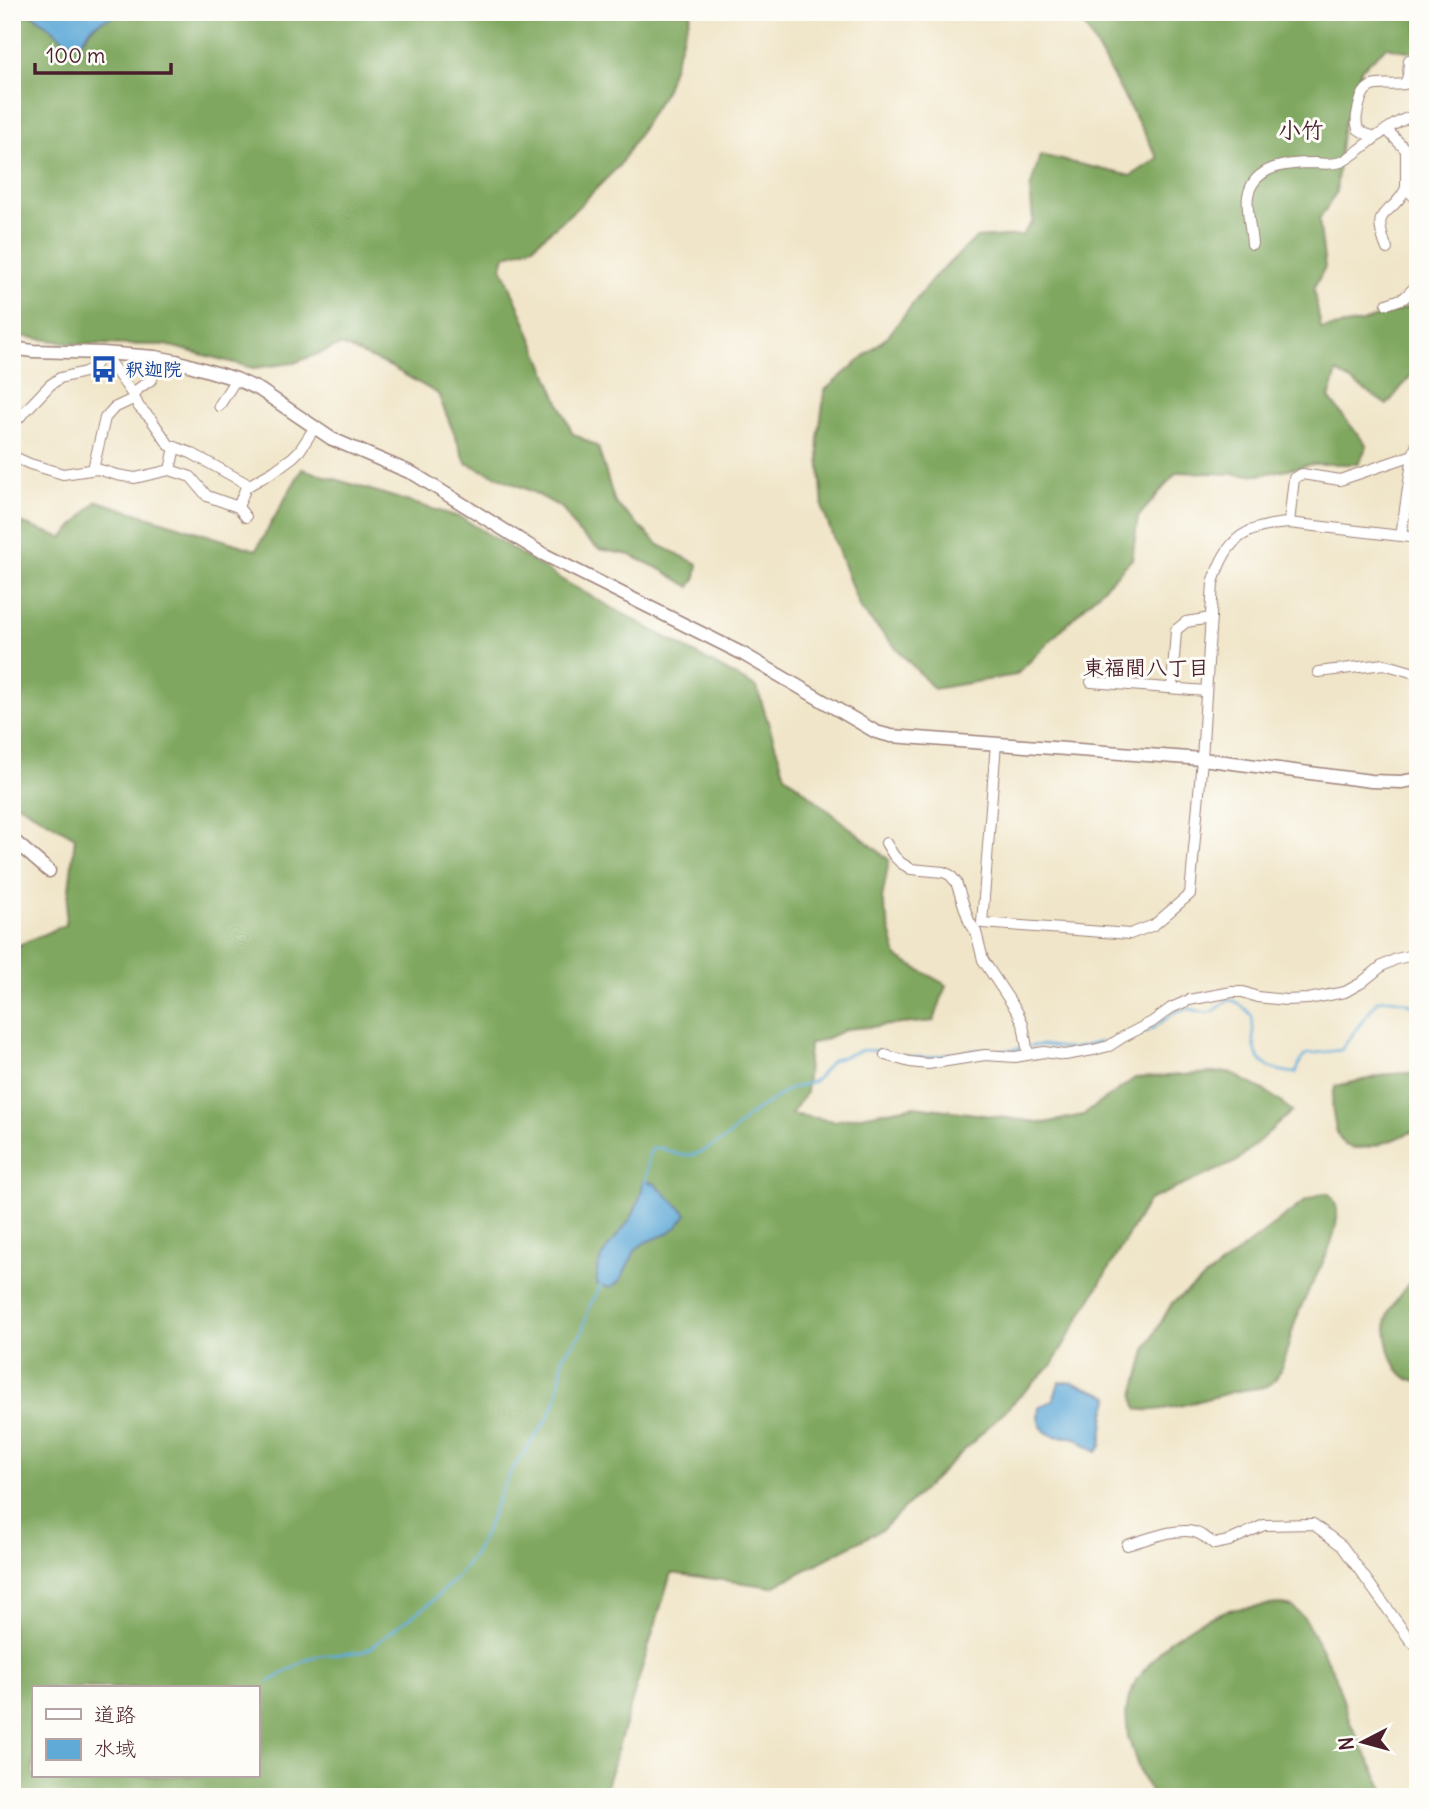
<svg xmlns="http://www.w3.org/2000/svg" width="1430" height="1809" font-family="Delius,'Klee One',sans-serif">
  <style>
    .forest { fill: #7fa75e; stroke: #646344; stroke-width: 2; fill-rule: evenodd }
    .water { fill: #60aad8; stroke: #556482; stroke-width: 2 }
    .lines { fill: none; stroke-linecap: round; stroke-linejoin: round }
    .stream { stroke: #60aad8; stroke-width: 2.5 }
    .minor-casing { stroke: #9d827a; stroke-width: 12 }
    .tertiary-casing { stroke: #9d827a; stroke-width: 15 }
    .minor { stroke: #fff; stroke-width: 10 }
    .tertiary { stroke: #fff; stroke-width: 12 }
    .labels { text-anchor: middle; stroke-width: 6; stroke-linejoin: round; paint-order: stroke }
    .transit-label { font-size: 19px; font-weight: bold; fill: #164399; stroke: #fdfcf7; text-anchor: start }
    .neighbourhood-label { font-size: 21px; font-weight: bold; fill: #4a1f2b; stroke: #fdfcf7 }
    .quarter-label { font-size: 23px; font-weight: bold; fill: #4a1f2b; stroke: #fdfcf7 }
  </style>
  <rect width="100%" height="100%" fill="#fdfcf7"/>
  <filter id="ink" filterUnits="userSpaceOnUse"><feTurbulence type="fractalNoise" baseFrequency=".0143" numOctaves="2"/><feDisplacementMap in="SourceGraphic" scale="14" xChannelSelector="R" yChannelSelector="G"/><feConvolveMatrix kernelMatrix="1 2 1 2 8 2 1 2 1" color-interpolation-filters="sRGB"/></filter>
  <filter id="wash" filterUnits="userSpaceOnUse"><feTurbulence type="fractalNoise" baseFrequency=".00686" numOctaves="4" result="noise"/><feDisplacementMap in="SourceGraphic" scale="28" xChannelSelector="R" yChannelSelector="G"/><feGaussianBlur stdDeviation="1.57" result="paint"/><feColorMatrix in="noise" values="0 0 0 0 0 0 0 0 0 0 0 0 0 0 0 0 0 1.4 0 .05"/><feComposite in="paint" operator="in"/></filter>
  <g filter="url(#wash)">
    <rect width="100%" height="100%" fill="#f0e5c8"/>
    <g class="forest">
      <path d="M12,12C35,12 49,24 64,40L86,37C99,8 142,15 167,14L168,12H691L666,89L619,166L578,207L533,246L505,256L502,267L572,433L598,447L615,503L659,545L698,564L696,577L690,587L662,570L630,555L599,549L578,532L562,508L533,492L466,463L438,394L389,366L341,345L294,363L253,368L166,345L76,344L12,335Z"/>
      <polygon points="1077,12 1418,12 1418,53 1386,47 1361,69 1342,131 1336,193 1319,220 1325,267 1314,288 1321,329 1362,322 1411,306 1418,311 1418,367 1387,405 1337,372 1329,398 1367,446 1358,464 1313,464 1259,475 1177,472 1138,517 1132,559 1016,675 934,689 860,609 823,510 818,439 825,390 888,336 933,278 976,238 1022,235 1033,221 1030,189 1040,155 1131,176 1158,158"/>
      <path d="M302,469L462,518L564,581L757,688L785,775L889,860L882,899L897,957L946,985L934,1021L847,1029L823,1040L809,1044L806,1093L791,1114L834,1121L915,1106L1045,1123L1083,1115L1135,1078L1229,1072L1269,1093L1292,1111L1236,1162L1149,1200L1052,1365L883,1529L773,1587L671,1573L604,1793L606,1797H12V948L65,925L75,837L12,801V520L63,538L97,501L256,550ZM33,1688H257V1776H33Z"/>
      <path d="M1408,1073L1418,1075V1129C1403,1136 1358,1156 1344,1144C1337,1138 1335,1127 1334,1119C1332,1108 1331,1095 1336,1086L1390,1074Z"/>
      <path d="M1323,1193L1329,1194C1336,1201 1338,1208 1337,1218C1334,1249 1311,1283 1299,1312C1294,1323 1291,1336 1288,1347C1284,1358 1280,1379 1269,1385C1261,1389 1247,1389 1237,1391C1214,1396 1159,1415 1138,1409L1135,1404L1134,1395L1147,1347L1172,1303L1306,1200Z"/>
      <path d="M1418,1271V1381C1416,1381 1408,1379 1407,1378C1391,1369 1381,1328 1389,1312C1396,1298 1409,1284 1418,1271Z"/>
      <polygon points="1278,1604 1293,1607 1305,1619 1335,1675 1351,1725 1388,1797 1153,1797 1141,1775 1128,1737 1126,1712 1129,1697 1136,1680 1169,1641 1199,1622 1228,1610"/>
    </g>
    <g class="water">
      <path d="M24,12H168V14C142,15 113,10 92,27C88,31 86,36 82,41L73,43L64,40L54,30L40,20L32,14Z"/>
      <path d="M643,1181L654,1183L687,1214L678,1226L667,1234L646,1242L636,1249L620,1281L610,1288L597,1284C594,1255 616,1240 631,1218C637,1207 642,1194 643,1181Z"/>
      <path d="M1059,1382H1071L1110,1396L1105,1414L1101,1446L1097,1452C1090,1449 1084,1443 1078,1439C1070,1435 1062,1438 1054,1436C1041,1432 1036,1421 1039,1408L1052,1400L1055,1395Z"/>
    </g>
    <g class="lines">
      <g class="stream">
        <path d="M1125,1041C1135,1037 1146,1032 1155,1027C1163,1022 1169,1014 1178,1011C1199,1002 1203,1026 1227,1000C1238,1000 1245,1008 1252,1016C1255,1036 1249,1061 1274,1069C1282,1071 1288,1073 1296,1073C1299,1066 1300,1058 1307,1054L1341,1050L1377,1001C1389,996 1408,1001 1418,1009"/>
        <polyline points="1030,1046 1043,1045 1072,1049 1100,1042"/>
        <polyline points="999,1051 1023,1048"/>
        <path d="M906,1056C934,1062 960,1048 989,1050"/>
        <polyline points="645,1185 649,1155 652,1148 661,1148 679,1155 693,1155 703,1151 728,1137 748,1116 789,1089 812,1082 817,1079 831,1061 862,1050 885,1051"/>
        <polyline points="269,1682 306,1660 317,1656 361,1652 372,1647 405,1621 428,1605 458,1576 474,1554 486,1531 500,1493 512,1470 547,1420 557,1399 563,1356 581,1334 590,1305 602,1284"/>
      </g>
    </g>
  </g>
  <g filter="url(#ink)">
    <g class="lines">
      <defs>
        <g id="minor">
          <polyline points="1387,130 1406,150 1406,188 1418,201"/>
          <path d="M1376,137L1366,134L1358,129C1355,121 1357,114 1359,106C1365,77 1380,87 1405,84L1408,76L1409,60"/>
          <path d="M1252,244C1251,231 1246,207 1248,196C1254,165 1289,163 1314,163C1323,164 1337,165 1345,160C1368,146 1391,120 1418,115"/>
          <path d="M1387,249C1369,204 1391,220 1406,188"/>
          <polyline points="1387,304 1404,298 1418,284"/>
          <polyline points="219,406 236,379"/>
          <polyline points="12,425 50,385 60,378 85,372 93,368 103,353 133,395 139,407 151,419 169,445 191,453 249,485"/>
          <polyline points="12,456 30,464 63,474 97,469 117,475 135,478 170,470 191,477 207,496 238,507 246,517"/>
          <polyline points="93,469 105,418 114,408 131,400 138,389 152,379 155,357"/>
          <polyline points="170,470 175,447"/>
          <polyline points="238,507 246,487 274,471 293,457 300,450 315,427"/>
          <polyline points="1289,523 1294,478 1302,474 1340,480 1413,455"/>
          <polyline points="1401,536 1413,455 1418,441"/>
          <polyline points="1318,672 1384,664 1418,674"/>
          <polyline points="1091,682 1206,691"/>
          <polyline points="1172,687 1176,630 1186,622 1211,618"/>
          <path d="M996,743L982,923L1130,934L1154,925L1190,894L1202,759L1213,583C1226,539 1244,526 1289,523L1418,538"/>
          <polyline points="886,843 894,856 901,863 911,869 943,872 950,875 956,882 969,921 976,932 983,960 1018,1013 1023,1024 1028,1054"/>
          <polyline points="885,1055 910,1062 928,1064 985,1055 1015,1057 1044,1052 1065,1055 1093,1050 1109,1046 1123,1037 1152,1022 1171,1008 1189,1000 1232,992 1243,992 1257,997 1286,1000 1308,999 1345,992 1361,983 1382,966 1396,959 1418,954"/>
          <path d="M1127,1545C1146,1540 1175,1527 1194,1532C1201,1534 1208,1539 1214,1544L1229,1541L1264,1525L1313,1524L1342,1546L1410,1640L1418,1648"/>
        </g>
        <g id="tertiary">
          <polyline points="12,348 33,351 103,353 155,357 176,361 236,379 260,390 332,439 414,474 543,554 743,654 876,732 891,736 1202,759 1371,781 1401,782 1418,779"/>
          <polyline points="12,839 49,871"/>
        </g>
      </defs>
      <use href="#minor" class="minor-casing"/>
      <use href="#tertiary" class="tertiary-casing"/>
      <use href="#minor" class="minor"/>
      <use href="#tertiary" class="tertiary"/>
    </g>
  </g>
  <defs>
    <symbol id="bus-bare" viewBox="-9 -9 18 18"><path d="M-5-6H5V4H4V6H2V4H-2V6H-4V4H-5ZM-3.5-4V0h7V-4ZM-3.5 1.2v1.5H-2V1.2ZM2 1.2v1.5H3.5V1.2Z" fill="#1a4fb4" stroke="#fdfcf7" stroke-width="2.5" paint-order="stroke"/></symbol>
  </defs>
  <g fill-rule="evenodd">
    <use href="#bus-bare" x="85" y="350" width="38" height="38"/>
  </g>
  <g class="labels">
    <g class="transit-label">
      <text x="125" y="376">釈迦院</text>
    </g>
    <g class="neighbourhood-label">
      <text x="1146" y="675">東福間八丁目</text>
    </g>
    <g class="quarter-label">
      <text x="1301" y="138">小竹</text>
    </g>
  </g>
  <rect width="1430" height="1809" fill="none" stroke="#fdfcf7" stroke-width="42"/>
  <rect x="32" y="1686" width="228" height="91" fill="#fdfcf7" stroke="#b5a4a5" stroke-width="2"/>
  <rect x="46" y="1709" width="35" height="10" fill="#ffffff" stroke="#b5a4a5" stroke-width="2"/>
  <text x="94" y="1722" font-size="21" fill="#4a1f2b">道路</text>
  <rect x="46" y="1739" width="35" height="21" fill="#60aad8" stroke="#b5a4a5" stroke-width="2"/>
  <text x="94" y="1756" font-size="21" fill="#4a1f2b">水域</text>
  <g transform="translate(1363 1742) rotate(264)" stroke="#fdfcf7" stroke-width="5" paint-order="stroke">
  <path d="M0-5L12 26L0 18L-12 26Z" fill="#4a1f2b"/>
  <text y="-10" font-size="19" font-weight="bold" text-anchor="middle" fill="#4a1f2b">N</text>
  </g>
  <path d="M35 63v10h136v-10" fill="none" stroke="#4a1f2b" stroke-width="3.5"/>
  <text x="46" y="63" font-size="21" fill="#4a1f2b" stroke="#fdfcf7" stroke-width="5" paint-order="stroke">100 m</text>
</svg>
